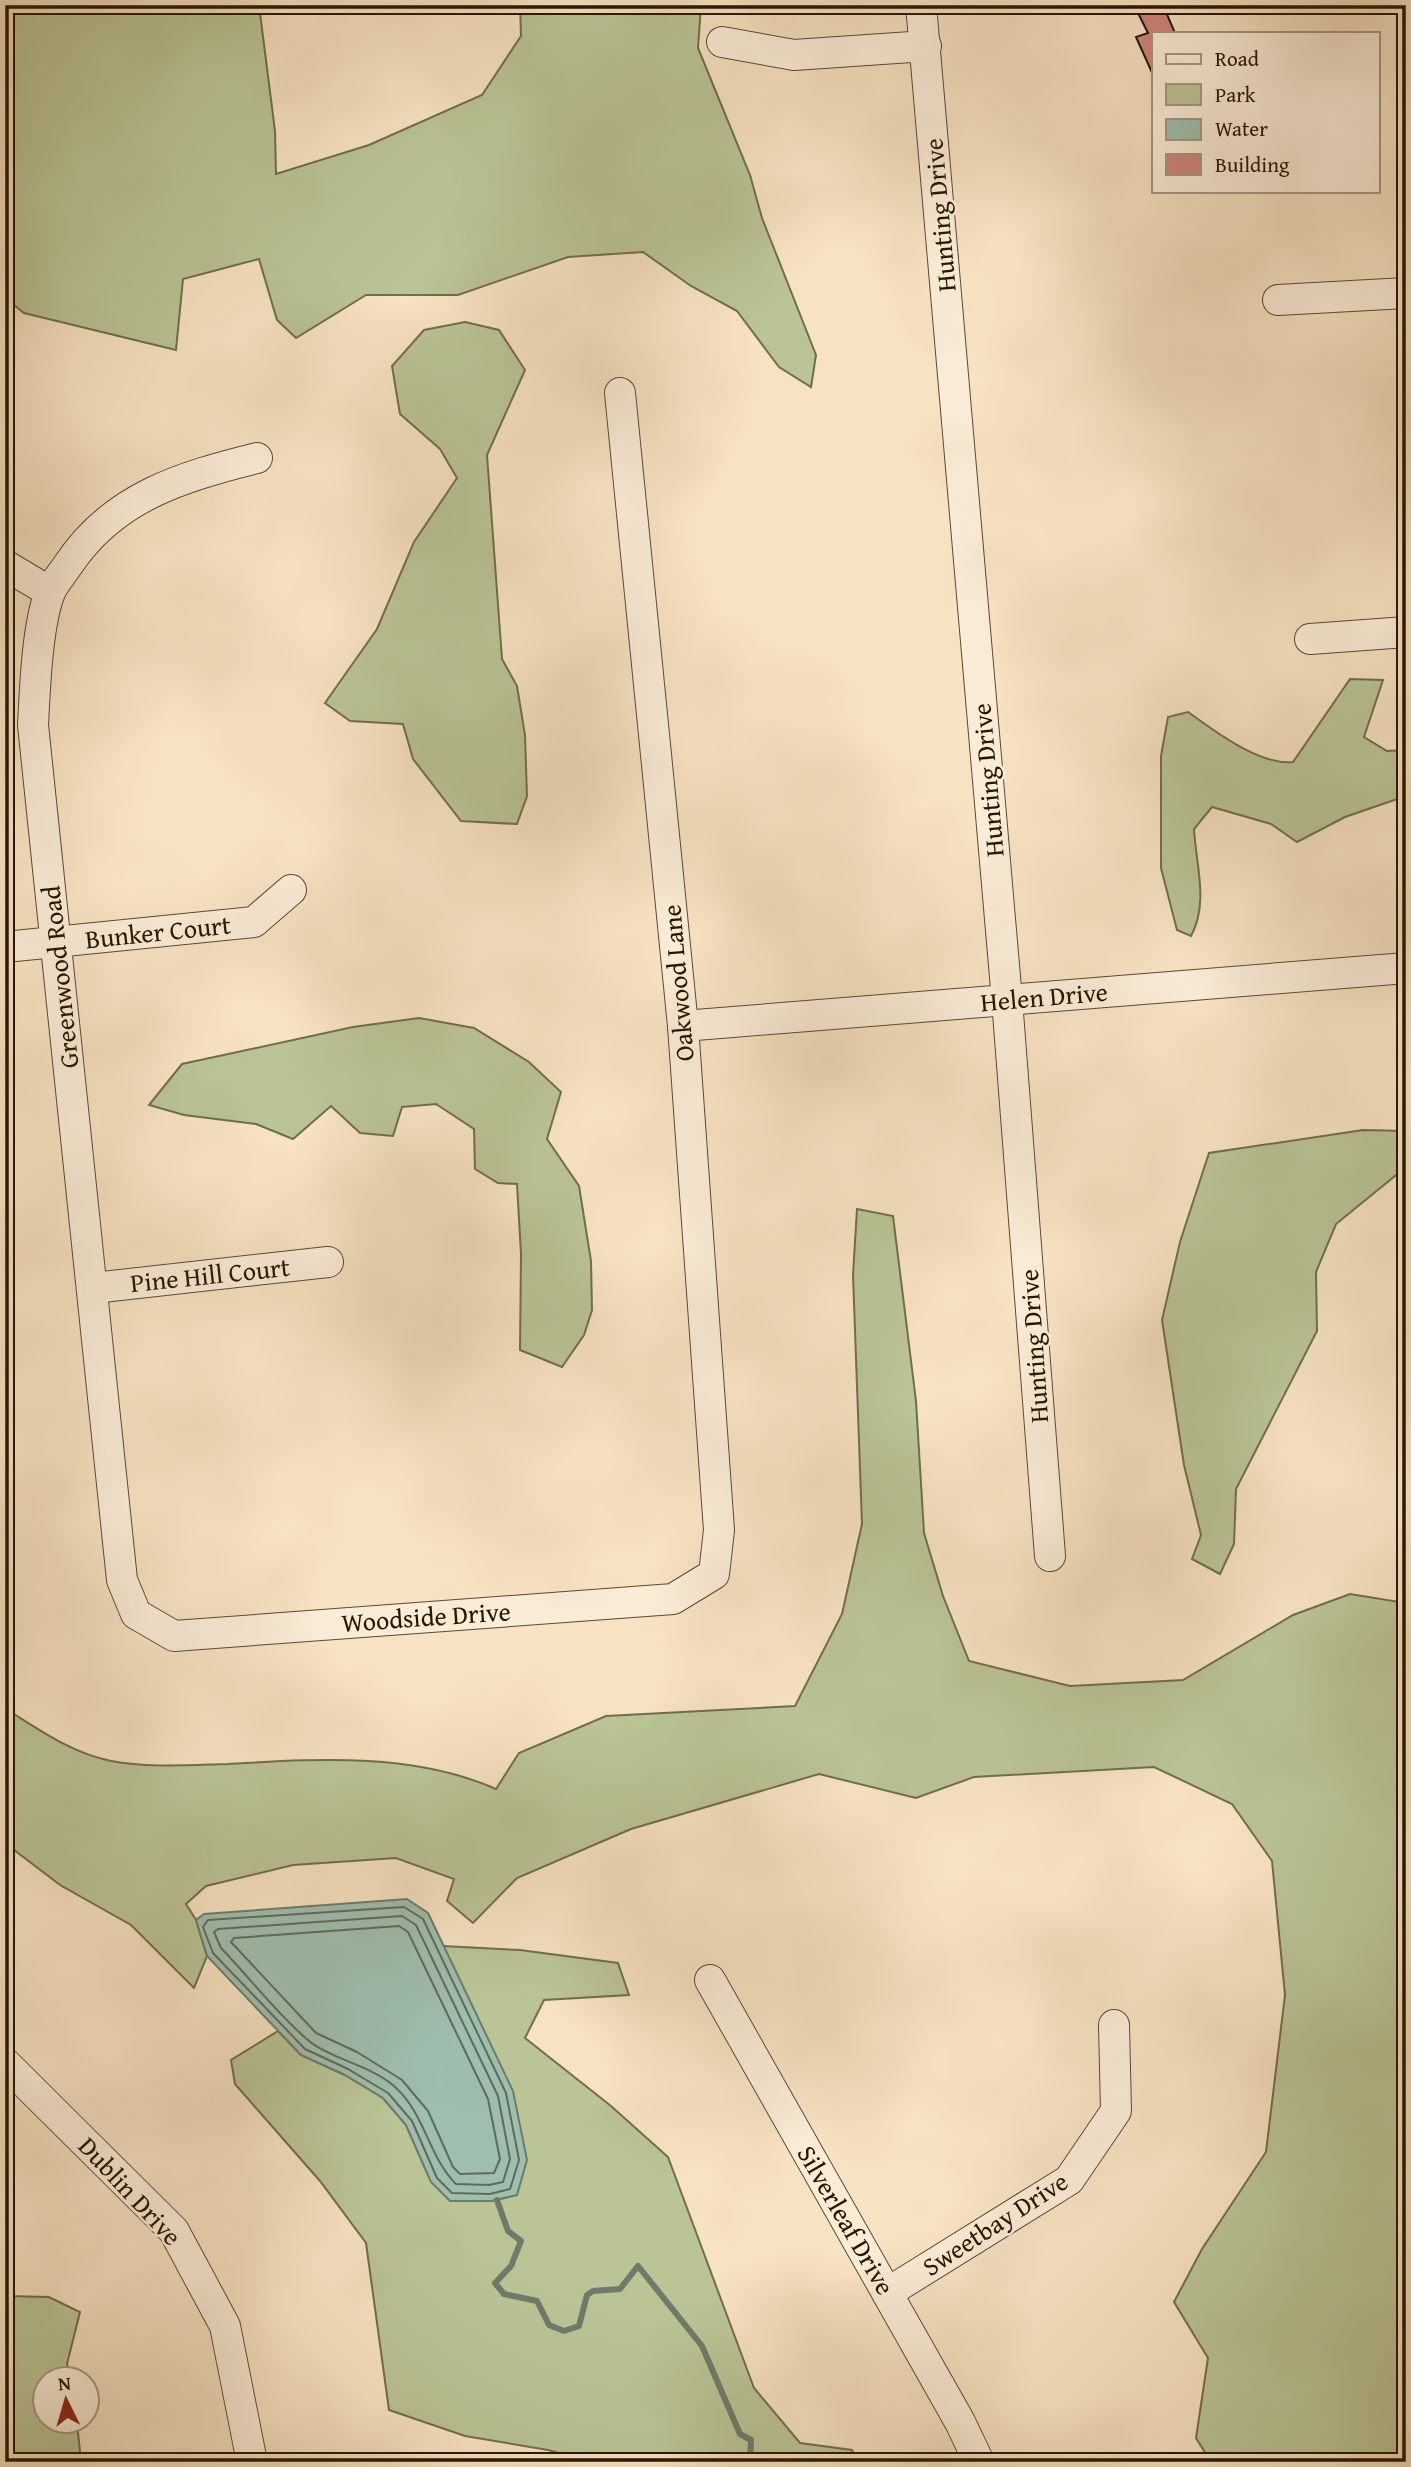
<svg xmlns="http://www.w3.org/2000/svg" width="1411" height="2467" font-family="'Gentium Book Plus',serif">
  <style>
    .green { fill: #bac495; stroke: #706e4c; stroke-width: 2 }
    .water { fill: #9ebeaf; stroke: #6e7b6a; stroke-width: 2 }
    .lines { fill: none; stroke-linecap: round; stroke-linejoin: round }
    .shore { stroke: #626a58; stroke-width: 2 }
    .stream { stroke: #6e7b6a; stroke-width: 6 }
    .building { fill: #cf847c; stroke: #261702; stroke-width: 2 }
    .minor-casing { stroke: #5a4a32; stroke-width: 32 }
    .minor { stroke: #faecd7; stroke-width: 30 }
    .labels { text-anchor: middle; stroke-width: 5; stroke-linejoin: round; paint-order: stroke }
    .street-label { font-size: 26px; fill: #261702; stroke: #faecd7 }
  </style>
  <rect width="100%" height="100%" fill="#f7e2c2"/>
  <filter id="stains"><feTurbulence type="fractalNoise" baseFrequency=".00286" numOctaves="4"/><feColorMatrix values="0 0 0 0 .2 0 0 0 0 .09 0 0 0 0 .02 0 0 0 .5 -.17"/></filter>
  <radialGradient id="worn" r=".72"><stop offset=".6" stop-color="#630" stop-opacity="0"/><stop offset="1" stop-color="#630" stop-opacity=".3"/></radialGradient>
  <g class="green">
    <polygon points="5,5 259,5 275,131 276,174 369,145 482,95 521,36 520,5 701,5 698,48 750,175 762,218 816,355 811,387 779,367 737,311 691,286 643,252 568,257 458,295 366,295 296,338 277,320 259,259 183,279 176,350 24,313 5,298"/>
    <polygon points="465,322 499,330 525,370 487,455 502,659 517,686 525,735 527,796 517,824 461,821 413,759 403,724 350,721 325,703 377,629 414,542 457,478 440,449 400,414 392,366 424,330"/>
    <path d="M1350,679L1383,680L1364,737L1387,751L1406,750V796L1345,817L1297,842L1271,824L1212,807L1194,829C1196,865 1209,903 1191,936L1177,930L1161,868V756L1168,717L1188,712C1214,731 1261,766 1293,762Z"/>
    <polygon points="419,1018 474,1028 529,1062 561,1092 547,1139 579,1186 591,1261 592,1310 584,1335 562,1367 520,1350 521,1254 517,1184 498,1183 475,1169 474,1129 436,1104 402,1107 393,1136 360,1133 331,1106 293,1139 256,1124 184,1115 149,1105 182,1064 353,1027"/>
    <polygon points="1363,1130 1406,1131 1406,1167 1336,1224 1316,1272 1317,1331 1236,1489 1234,1544 1220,1574 1192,1559 1201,1535 1184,1465 1162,1320 1180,1242 1209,1153"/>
    <path d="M857,1209L893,1216L916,1401L924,1533L943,1596L969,1661L1070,1686L1183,1680L1293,1615L1350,1594L1406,1603V2462H1211L1196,2438L1208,2358L1174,2302L1202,2249L1266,2152L1285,1995L1272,1861L1232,1804L1154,1767L974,1777L916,1798L819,1774L631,1829L517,1878L473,1923L447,1901L454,1879L396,1858L293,1865L206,1886L186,1904L196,1920L207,1956L194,1988L131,1925L60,1885L5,1843V1701L6,1709C40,1730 71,1753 111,1761C148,1768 189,1765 228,1764C316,1759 412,1752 496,1789L519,1753L606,1716L795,1706L842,1614L862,1524L853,1275Z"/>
    <polygon points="443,1946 520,1950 618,1963 629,1995 544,2000 525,2038 611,2106 668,2157 754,2388 800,2443 852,2450 859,2462 589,2462 548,2450 465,2436 389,2410 366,2243 320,2181 235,2084 231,2060 278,2031 301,2055 345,2075 383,2098 406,2125 428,2175 491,2201 517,2195 454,1972"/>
    <polygon points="5,2296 49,2297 80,2312 67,2364 70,2379 46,2380 46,2422 77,2422 81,2462 5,2462"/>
  </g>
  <polygon class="water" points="407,1899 428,1913 513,2091 527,2160 517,2195 491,2201 450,2201 431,2182 406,2125 383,2098 345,2075 301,2055 207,1956 196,1920 204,1914"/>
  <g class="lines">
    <g class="shore">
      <polygon points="404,1907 423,1919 506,2093 519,2160 510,2189 490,2194 452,2193 437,2178 412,2121 388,2093 348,2069 305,2049 213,1953 203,1927 208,1920"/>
      <path d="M402,1916L416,1925L498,2096L510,2159L503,2182L489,2185L456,2184C428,2156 425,2113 394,2086C370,2065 331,2059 309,2041C277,2014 250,1978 221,1948L214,1932L218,1929Z"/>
      <polygon points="399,1926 408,1932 488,2099 500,2159 494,2173 460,2174 453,2167 428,2111 402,2080 357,2052 316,2033 231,1942 234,1938"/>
    </g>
    <polyline class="stream" points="497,2200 508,2231 521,2241 511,2266 495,2283 504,2294 537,2301 549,2325 564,2331 579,2326 587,2295 593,2291 620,2289 638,2266 702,2346 740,2434 751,2440 750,2462"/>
  </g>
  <polygon class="building" points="1151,5 1163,5 1175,33 1154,33 1154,77 1136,37 1148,33 1137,11"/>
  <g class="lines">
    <defs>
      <g id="minor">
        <polyline points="921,5 1007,1000 1050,1556"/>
        <polyline points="722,42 794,55 926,46"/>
        <polyline points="1278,300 1406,293"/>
        <path d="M257,458C181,477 113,497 68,565C62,574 54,583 50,592C37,626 35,688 33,725L122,1580L136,1614L174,1636L673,1599L714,1574L719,1530L683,1026L620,393"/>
        <polyline points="5,565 50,592"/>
        <polyline points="1310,639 1406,632"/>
        <polyline points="5,947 254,922 291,890"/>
        <polyline points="683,1026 1406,968"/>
        <polyline points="93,1288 328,1262"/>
        <polyline points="710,1980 960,2422 979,2462"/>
        <polyline points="5,2063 174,2231 225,2326 252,2462"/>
        <polyline points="887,2293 1069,2180 1116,2111 1114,2025"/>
      </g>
    </defs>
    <use href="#minor" class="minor-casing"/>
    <use href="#minor" class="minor"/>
  </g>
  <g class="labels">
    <g class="street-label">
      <text transform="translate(940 215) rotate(-95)" y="9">Hunting Drive</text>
      <text transform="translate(988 780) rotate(-95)" y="9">Hunting Drive</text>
      <text transform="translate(158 932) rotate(-6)" y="9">Bunker Court</text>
      <text transform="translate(60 977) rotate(-96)" y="9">Greenwood Road</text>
      <text transform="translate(678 983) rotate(-95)" y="9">Oakwood Lane</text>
      <text transform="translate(1044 997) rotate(-5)" y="9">Helen Drive</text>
      <text transform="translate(210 1275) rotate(-6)" y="9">Pine Hill Court</text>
      <text transform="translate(1034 1346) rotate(-94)" y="9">Hunting Drive</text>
      <text transform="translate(426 1617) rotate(-4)" y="9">Woodside Drive</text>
      <text transform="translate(130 2191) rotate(47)" y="9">Dublin Drive</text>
      <text transform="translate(846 2220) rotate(60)" y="9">Silverleaf Drive</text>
      <text transform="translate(995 2224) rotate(-33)" y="9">Sweetbay Drive</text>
    </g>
  </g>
  <rect width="1411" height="2467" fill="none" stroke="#f7e2c2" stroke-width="28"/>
  <rect x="7" y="7" width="1397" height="2453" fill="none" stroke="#261702" stroke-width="3.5"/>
  <rect x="14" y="14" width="1383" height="2439" fill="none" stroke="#261702" stroke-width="2"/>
  <rect x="1152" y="32" width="228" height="161" fill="#faecd7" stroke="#a59782" stroke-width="2"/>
  <rect x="1166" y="54" width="35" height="10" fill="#faecd7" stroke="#a59782" stroke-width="2"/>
  <text x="1215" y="66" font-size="21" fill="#261702">Road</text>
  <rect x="1166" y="84" width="35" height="21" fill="#bac495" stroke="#a59782" stroke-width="2"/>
  <text x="1215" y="102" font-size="21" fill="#261702">Park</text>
  <rect x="1166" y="119" width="35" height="21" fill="#9ebeaf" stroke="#a59782" stroke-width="2"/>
  <text x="1215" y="136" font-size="21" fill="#261702">Water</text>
  <rect x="1166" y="154" width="35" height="21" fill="#cf847c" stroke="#a59782" stroke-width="2"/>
  <text x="1215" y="172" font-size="21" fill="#261702">Building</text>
  <g transform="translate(66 2400) rotate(355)"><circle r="33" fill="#faecd7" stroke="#a59782" stroke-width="2"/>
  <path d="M0-5L12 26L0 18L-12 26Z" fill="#8f2418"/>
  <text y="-10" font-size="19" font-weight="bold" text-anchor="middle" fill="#261702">N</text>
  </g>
  <rect width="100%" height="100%" filter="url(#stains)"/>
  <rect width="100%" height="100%" fill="url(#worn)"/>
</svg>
